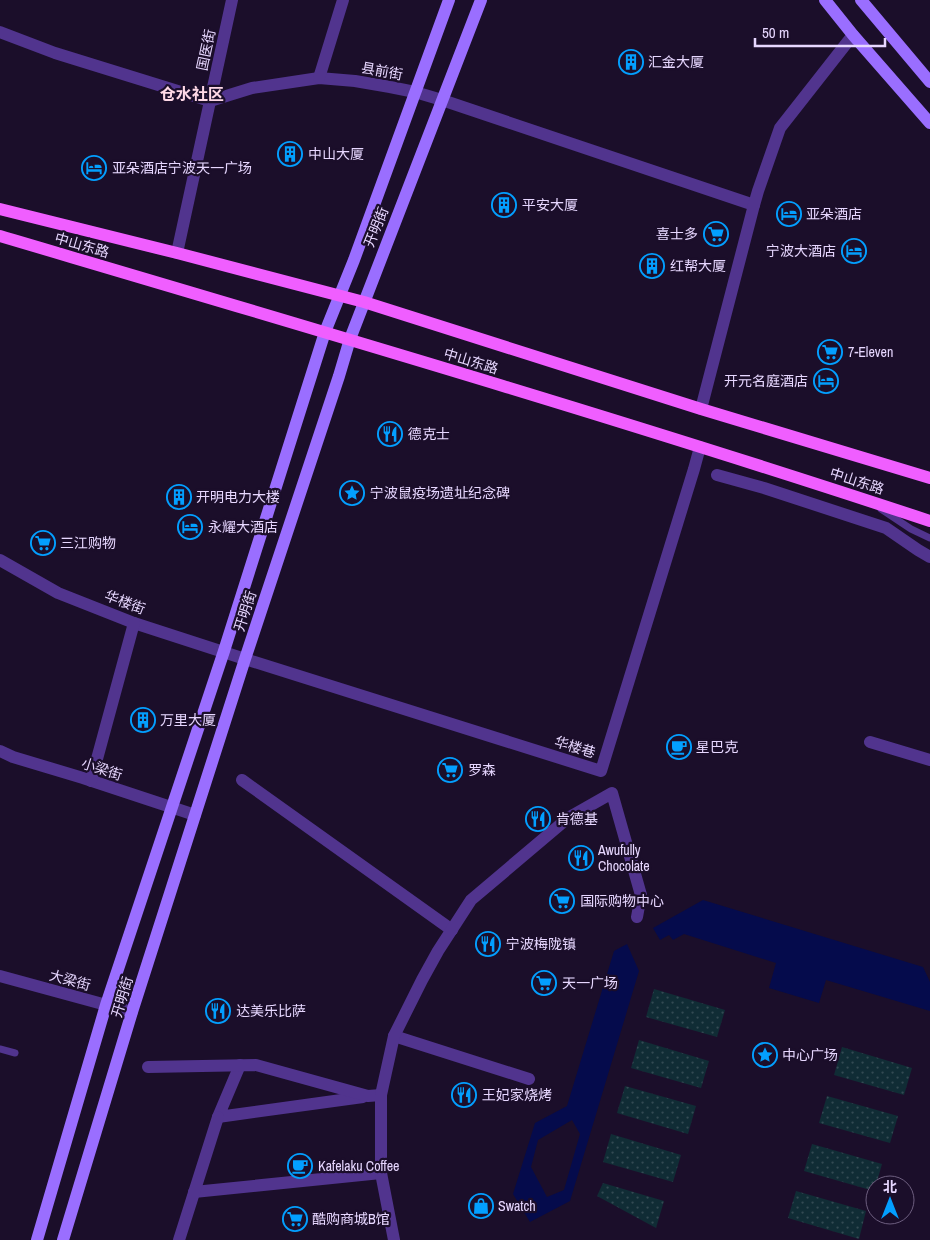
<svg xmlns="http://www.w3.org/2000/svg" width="930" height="1240" font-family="'Archivo Narrow','Noto Sans SC',sans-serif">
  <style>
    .grass { fill: url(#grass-dots) }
    .water { fill: #050b4c; fill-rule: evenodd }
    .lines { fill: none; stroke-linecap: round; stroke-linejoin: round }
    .lane { stroke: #51348e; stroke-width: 7 }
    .street { stroke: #51348e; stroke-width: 12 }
    .secondary { stroke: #9a6eff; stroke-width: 12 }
    .primary { stroke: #f05eff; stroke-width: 12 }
    .labels { text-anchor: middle; stroke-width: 4.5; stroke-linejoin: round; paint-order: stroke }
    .street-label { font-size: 14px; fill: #e7d7ff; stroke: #1b0e2a }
    .poi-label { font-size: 14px; fill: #e7d7ff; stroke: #1b0e2a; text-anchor: start }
    .quarter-label { font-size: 16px; font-weight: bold; fill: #ffd9e7; stroke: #1b0e2a }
  </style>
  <defs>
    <pattern id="grass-dots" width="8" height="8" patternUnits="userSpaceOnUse" patternTransform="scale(1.25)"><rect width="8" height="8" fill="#102c35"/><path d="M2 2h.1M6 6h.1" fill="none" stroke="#334a53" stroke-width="1.8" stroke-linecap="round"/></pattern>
  </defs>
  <rect width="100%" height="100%" fill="#1b0e2a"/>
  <g class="grass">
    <polygon points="654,989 725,1010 717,1037 646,1017"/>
    <polygon points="639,1040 709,1061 701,1088 631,1068"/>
    <polygon points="842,1047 912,1068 904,1095 834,1075"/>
    <polygon points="625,1086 696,1106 688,1134 617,1113"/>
    <polygon points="827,1096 898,1116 890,1143 819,1123"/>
    <polygon points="611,1134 681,1155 673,1182 603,1162"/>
    <polygon points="812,1144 882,1164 876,1185 875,1185 874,1191 804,1171"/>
    <polygon points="603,1183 664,1201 656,1228 597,1196"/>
    <polygon points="796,1191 866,1211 859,1239 788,1218"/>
  </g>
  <g class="water">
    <polygon points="703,900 923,967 930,982 930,1011 826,980 819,1003 769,988 776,963 684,934 673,940 669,935 660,940 653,928"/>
    <path d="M627,944L639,971L570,1201L530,1222L513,1194L535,1123L567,1106L614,951ZM572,1120L580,1134L564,1190L547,1197L531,1167L538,1140Z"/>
  </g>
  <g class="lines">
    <g class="lane">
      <polyline points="881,509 911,529 930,538"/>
      <polyline points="0,1049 15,1053"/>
    </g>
    <g class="street">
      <polyline points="0,32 55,53 210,101 252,88 319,78 355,81 390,87 415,92 442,100 754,205"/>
      <polyline points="319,78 343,0"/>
      <polyline points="177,253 232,0"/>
      <polyline points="701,409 754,205 758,191 780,128 853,35"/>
      <polyline points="717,475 764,488 886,528 918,550 930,557"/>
      <polyline points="0,560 58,593 134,623 245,659 601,771 694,469 700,447"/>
      <polyline points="870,742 930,760"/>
      <polyline points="0,751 13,757 83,778 195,815"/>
      <polyline points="242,780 452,930"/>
      <polyline points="91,781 134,623"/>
      <polyline points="0,976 132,1012"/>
      <polyline points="394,1036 529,1079"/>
      <polyline points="240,1065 218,1117 363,1097"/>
      <polyline points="148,1067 256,1065 368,1096 381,1095"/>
      <polyline points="194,1192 381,1173"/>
      <polyline points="179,1240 218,1117"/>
      <polyline points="394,1240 381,1173 381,1095 394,1036 422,980 438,951 471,900 568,818 612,793 641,895 637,917"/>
    </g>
    <g class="secondary">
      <polyline points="825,0 853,35 930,123"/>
      <polyline points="861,0 930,82"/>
      <polyline points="37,1240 106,1005 224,651 325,332 354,260 449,0"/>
      <polyline points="63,1240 132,1012 245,659 339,376 350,339 481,0"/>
    </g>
    <g class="primary">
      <polyline points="0,209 177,253 364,302 701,409 930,478"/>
      <path d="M0,236C311,328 622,419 930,521"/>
    </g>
  </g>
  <defs>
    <symbol id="building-ring" viewBox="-11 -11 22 22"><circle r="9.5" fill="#1b0e2a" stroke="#039fff" stroke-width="1.5"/><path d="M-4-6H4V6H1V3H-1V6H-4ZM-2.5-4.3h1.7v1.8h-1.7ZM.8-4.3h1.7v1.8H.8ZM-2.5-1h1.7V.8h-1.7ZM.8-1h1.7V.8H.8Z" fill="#039fff"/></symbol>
    <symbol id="hotel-ring" viewBox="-11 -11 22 22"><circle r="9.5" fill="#1b0e2a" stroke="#039fff" stroke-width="1.5"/><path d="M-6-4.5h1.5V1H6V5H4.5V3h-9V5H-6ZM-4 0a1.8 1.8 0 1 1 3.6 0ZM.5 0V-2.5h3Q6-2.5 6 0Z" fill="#039fff"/></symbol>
    <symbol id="supermarket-ring" viewBox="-11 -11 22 22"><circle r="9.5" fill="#1b0e2a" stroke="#039fff" stroke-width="1.5"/><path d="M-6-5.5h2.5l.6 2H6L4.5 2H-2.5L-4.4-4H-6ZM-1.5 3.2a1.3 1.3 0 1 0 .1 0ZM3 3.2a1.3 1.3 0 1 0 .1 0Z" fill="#039fff"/></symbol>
    <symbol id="restaurant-ring" viewBox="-11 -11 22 22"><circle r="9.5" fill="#1b0e2a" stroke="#039fff" stroke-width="1.5"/><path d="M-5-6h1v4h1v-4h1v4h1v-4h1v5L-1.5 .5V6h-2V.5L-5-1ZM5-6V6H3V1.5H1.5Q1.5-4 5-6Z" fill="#039fff"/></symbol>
    <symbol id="sight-ring" viewBox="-11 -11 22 22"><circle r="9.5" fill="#1b0e2a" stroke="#039fff" stroke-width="1.5"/><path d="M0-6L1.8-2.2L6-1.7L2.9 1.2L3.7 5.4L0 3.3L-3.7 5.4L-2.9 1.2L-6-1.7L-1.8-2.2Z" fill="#039fff"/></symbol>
    <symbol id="cafe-ring" viewBox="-11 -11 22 22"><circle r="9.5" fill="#1b0e2a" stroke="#039fff" stroke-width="1.5"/><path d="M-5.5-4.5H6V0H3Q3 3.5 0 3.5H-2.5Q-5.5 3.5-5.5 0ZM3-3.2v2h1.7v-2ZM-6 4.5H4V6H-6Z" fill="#039fff"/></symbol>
    <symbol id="shop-ring" viewBox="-11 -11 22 22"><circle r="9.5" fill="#1b0e2a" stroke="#039fff" stroke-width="1.5"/><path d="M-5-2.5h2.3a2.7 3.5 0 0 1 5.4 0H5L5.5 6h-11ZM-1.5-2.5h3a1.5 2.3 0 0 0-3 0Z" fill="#039fff"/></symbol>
  </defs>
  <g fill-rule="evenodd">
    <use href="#building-ring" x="617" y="48" width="28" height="28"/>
    <use href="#building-ring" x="276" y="140" width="28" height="28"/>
    <use href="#hotel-ring" x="80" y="154" width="28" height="28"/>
    <use href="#building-ring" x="490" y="191" width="28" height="28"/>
    <use href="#hotel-ring" x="775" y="200" width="28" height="28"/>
    <use href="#supermarket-ring" x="702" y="220" width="28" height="28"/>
    <use href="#hotel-ring" x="840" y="237" width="28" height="28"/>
    <use href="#building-ring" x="638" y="252" width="28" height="28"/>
    <use href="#supermarket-ring" x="816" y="338" width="28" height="28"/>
    <use href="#hotel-ring" x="812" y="367" width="28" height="28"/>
    <use href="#restaurant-ring" x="376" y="420" width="28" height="28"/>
    <use href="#sight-ring" x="338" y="479" width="28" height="28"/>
    <use href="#building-ring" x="165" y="483" width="28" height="28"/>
    <use href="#hotel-ring" x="176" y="513" width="28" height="28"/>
    <use href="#supermarket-ring" x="29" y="529" width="28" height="28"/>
    <use href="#building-ring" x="129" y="706" width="28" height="28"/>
    <use href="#cafe-ring" x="665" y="733" width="28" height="28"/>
    <use href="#supermarket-ring" x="436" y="756" width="28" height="28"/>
    <use href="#restaurant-ring" x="524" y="805" width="28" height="28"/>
    <use href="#restaurant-ring" x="567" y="844" width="28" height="28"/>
    <use href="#supermarket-ring" x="548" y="887" width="28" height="28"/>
    <use href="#restaurant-ring" x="474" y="930" width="28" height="28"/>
    <use href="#supermarket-ring" x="530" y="969" width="28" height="28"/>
    <use href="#restaurant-ring" x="204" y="997" width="28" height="28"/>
    <use href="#sight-ring" x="751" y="1041" width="28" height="28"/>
    <use href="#restaurant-ring" x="450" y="1081" width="28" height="28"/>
    <use href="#cafe-ring" x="286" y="1152" width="28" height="28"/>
    <use href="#shop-ring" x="467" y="1192" width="28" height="28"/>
    <use href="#supermarket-ring" x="281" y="1205" width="28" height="28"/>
  </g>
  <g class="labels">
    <g class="street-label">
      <text transform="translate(206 50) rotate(-78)" y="5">国医街</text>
      <text transform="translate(382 71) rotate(10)" y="5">县前街</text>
      <text transform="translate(376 227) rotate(-68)" y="5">开明街</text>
      <text transform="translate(82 245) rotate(16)" y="5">中山东路</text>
      <text transform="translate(471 361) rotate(17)" y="5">中山东路</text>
      <text transform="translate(857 481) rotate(18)" y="5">中山东路</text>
      <text transform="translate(125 602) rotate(21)" y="5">华楼街</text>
      <text transform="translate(245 611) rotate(-72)" y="5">开明街</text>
      <text transform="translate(575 747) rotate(17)" y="5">华楼巷</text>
      <text transform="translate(102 769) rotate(18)" y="5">小梁街</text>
      <text transform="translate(70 980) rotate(15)" y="5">大梁街</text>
      <text transform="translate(122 997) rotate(-73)" y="5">开明街</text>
    </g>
    <g class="poi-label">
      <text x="648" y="67">汇金大厦</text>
      <text x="308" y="159">中山大厦</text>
      <text x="112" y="173">亚朵酒店宁波天一广场</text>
      <text x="522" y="210">平安大厦</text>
      <text x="806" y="219">亚朵酒店</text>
      <text x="698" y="239" text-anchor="end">喜士多</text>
      <text x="836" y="256" text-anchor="end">宁波大酒店</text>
      <text x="670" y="271">红帮大厦</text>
      <text x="848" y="357">7-Eleven</text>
      <text x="808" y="386" text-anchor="end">开元名庭酒店</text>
      <text x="408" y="439">德克士</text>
      <text x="370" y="498">宁波鼠疫场遗址纪念碑</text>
      <text x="196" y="502">开明电力大楼</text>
      <text x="208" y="532">永耀大酒店</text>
      <text x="60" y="548">三江购物</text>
      <text x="160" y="725">万里大厦</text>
      <text x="696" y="752">星巴克</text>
      <text x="468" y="775">罗森</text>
      <text x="556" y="824">肯德基</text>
      <text x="598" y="855">Awufully<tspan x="598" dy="16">Chocolate</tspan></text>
      <text x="580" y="906">国际购物中心</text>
      <text x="506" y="949">宁波梅陇镇</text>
      <text x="562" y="988">天一广场</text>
      <text x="236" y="1016">达美乐比萨</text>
      <text x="782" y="1060">中心广场</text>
      <text x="482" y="1100">王妃家烧烤</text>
      <text x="318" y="1171">Kafelaku Coffee</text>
      <text x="498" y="1211">Swatch</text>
      <text x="312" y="1224">酷购商城B馆</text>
    </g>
    <g class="quarter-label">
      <text x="192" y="100">仓水社区</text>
    </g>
  </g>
  <g transform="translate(890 1200)"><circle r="24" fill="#1b0e2a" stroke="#6d5e7f"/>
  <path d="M0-4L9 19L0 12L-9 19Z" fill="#039fff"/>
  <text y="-8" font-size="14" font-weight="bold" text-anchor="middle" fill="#e7d7ff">北</text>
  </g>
  <path d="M755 38v8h130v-8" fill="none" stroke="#e7d7ff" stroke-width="2.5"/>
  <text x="762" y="38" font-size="15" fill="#e7d7ff" stroke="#1b0e2a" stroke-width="4" paint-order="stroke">50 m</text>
</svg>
